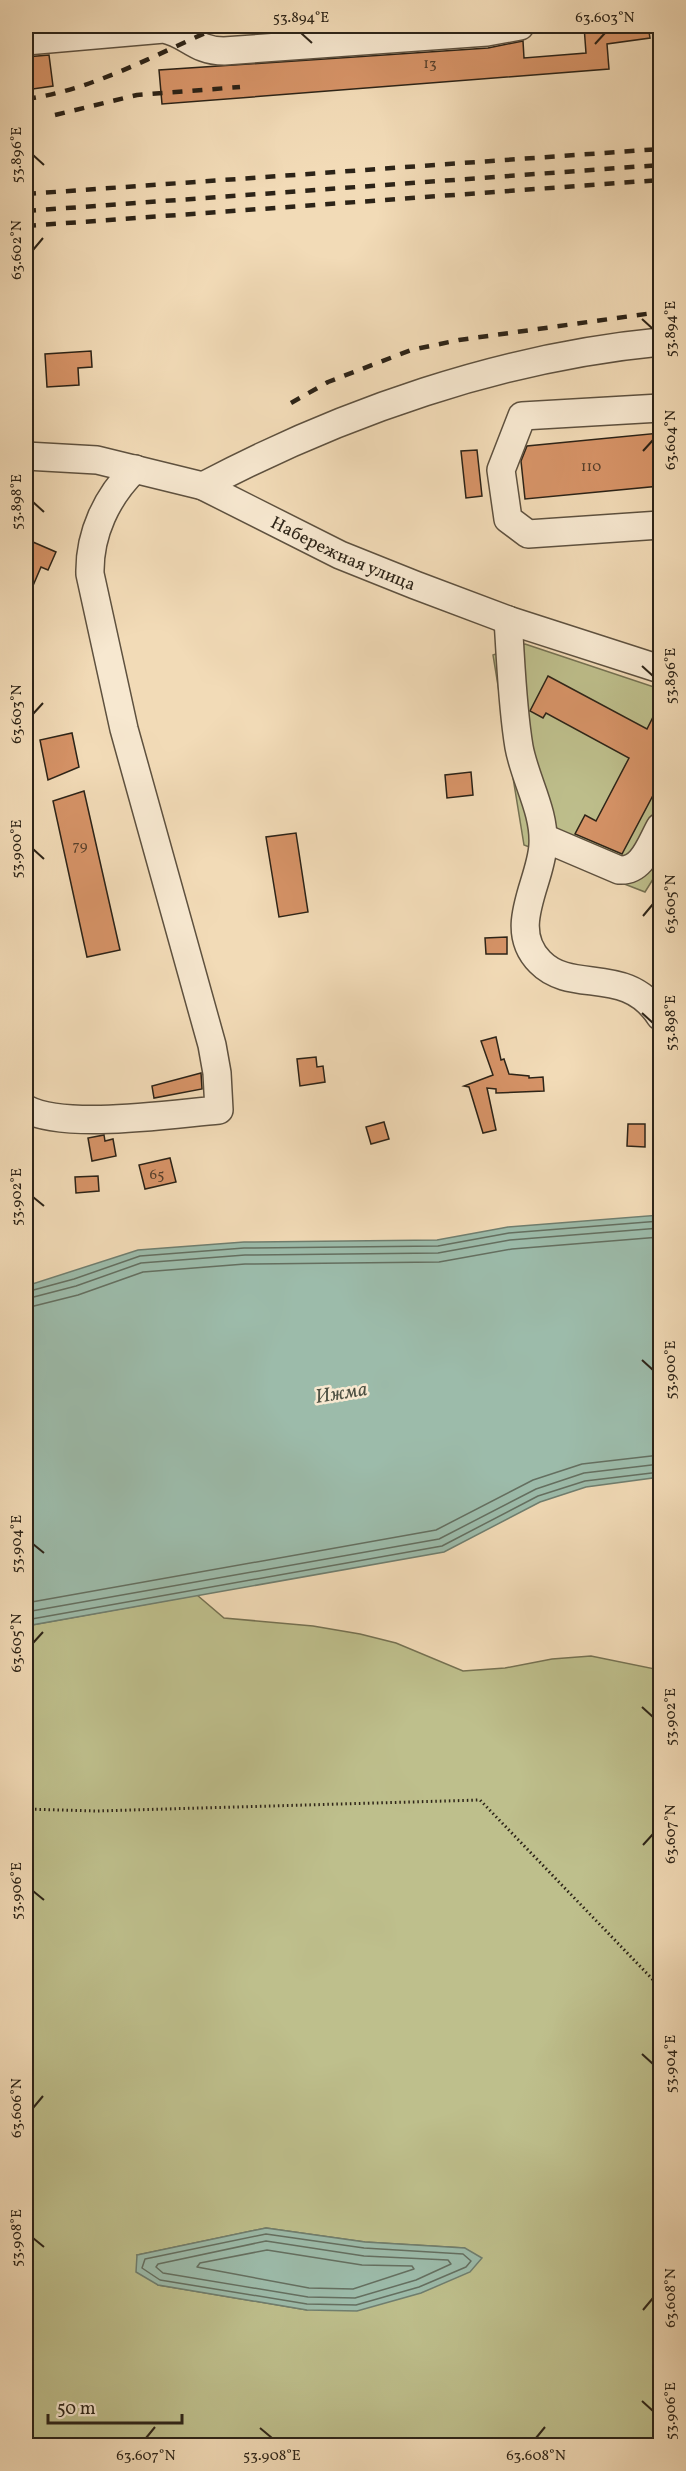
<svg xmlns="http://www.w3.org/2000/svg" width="686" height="2471" font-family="Vollkorn,serif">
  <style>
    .green { fill: #bebf8c; stroke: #757152; stroke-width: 1.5; fill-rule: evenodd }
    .water { fill: #9cbbaa; stroke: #6f7e6f; stroke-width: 1.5 }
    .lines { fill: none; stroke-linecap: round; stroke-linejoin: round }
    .shore { stroke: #646f60; stroke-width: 1.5 }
    .building { fill: #d69367; stroke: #2c2317; stroke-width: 1.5 }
    .minor-casing { stroke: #5e513f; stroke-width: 30 }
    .path { stroke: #2c2317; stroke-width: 3; stroke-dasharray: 1.5 3; stroke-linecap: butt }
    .minor { stroke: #f7e8d0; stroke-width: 27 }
    .rail { stroke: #2c2317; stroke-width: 4.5; stroke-dasharray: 10 10; stroke-linecap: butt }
    .ticks { fill: none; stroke: #2c2317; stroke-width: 2 }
    .labels { text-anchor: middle; stroke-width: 5; stroke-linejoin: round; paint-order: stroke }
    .number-label { font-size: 15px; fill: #563f2b }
    .street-label { font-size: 18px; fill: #2c2317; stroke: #f7e8d0 }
    .water-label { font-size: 20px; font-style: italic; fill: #4e5143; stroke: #f7e8d0 }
    .neatline { fill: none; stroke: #2c2317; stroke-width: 2 }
    .ticks-label { font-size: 15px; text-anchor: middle; fill: #2c2317 }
  </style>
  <rect width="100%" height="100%" fill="#f2dbb7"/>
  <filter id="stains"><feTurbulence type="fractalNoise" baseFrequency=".00333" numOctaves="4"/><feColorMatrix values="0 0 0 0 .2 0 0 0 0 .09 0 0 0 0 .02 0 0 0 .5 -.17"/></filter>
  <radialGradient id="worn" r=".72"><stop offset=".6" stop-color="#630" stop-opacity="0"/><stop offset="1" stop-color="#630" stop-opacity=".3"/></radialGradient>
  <g class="green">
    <polygon points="525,644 660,689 660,868 645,892 524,845 493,655"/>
    <path d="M197,1595L224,1618L313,1626L360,1634L396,1643L463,1671L505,1668L552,1659L591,1656L660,1670V2445L26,2446V1626ZM266,2228L365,2242L465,2248L307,2310L158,2285L137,2255Z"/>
  </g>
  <g class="water">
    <polygon points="660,1215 660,1477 586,1487 540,1502 444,1552 26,1626 26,1286 138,1250 244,1242 437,1240 508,1227"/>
    <polygon points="266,2228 365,2242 465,2248 482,2258 470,2272 421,2293 357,2311 307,2310 158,2285 136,2272 137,2255"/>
  </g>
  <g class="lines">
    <g class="shore">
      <polyline points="26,1292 74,1279 140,1256 244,1248 438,1246 509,1233 660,1221"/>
      <polyline points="26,1299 76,1286 141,1263 245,1255 438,1253 510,1240 660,1228"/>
      <polyline points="26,1308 78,1295 143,1272 245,1264 439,1262 512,1249 660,1237"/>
      <polyline points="26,1603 436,1530 533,1480 582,1464 660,1455"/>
      <polyline points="26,1612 439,1539 536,1489 584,1473 660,1464"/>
      <polyline points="26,1620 442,1546 538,1496 585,1481 660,1472"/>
      <polygon points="266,2234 364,2248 463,2254 471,2261 466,2267 419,2287 356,2305 307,2304 160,2280 142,2268 145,2259"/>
      <polygon points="266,2241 364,2256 448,2260 451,2264 416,2280 355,2298 308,2297 163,2273 156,2267 158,2264"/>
      <polygon points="267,2250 362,2265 412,2266 414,2269 353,2289 309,2288 197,2267 200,2263"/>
    </g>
  </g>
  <g class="building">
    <polygon points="584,26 648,26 650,38 607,44 609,69 162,104 159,70 488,48 523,41 524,58 586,53"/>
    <polygon points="49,55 53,86 26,90 26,57"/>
    <polygon points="91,351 92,367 78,368 79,385 47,387 45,354"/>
    <polygon points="660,433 660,486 525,499 521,461 527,446"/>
    <polygon points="477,450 482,496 466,498 461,451"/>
    <polygon points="26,539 56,552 48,570 41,567 26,602"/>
    <polygon points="548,676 647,729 660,703 660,782 622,854 575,834 585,815 596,821 629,758 546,713 543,718 530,711"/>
    <polygon points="72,733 79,767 48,780 40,740"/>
    <polygon points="471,772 473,795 447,798 445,775"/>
    <polygon points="84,791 120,950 87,957 53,801"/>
    <polygon points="296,833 308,912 279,917 266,837"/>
    <polygon points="507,937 507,954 486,954 485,938"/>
    <polygon points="496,1037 501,1060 504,1059 509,1074 529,1076 529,1078 543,1077 544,1091 496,1093 496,1089 487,1088 496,1130 483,1133 469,1087 464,1086 493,1075 481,1041"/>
    <polygon points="316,1057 317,1067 323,1066 325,1082 300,1086 297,1059"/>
    <polygon points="201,1073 202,1089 154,1098 152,1086"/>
    <polygon points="384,1122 389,1139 371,1144 366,1127"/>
    <polygon points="628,1124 645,1124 645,1147 627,1146"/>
    <polygon points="104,1135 105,1141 113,1139 116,1156 92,1161 88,1138"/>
    <polygon points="170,1158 176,1182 145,1189 139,1165"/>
    <polygon points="98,1176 99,1191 76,1193 75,1177"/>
  </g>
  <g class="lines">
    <defs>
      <g id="minor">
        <path d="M26,41L164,29C188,34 195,51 224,51L487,32L520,26"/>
        <polyline points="660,408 522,416 501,470 508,519 528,534 660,525"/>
        <path id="s1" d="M26,456L97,460L203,486L340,555L415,585L508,620L660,669"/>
        <path d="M203,486C343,412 502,357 660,342"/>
        <path d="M508,620C511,662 512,705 519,747C525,780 545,811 543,845C541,883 506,928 540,962C572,995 626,964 660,1016"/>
        <path d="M544,838L619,870C642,872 650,845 660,827"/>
        <path d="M26,1109C66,1130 171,1114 219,1110L217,1073L212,1045L124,729L90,574C89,534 107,496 135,469"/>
      </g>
    </defs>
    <use href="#minor" class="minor-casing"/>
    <polyline class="path" points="26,1809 96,1811 480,1800 660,1987"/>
    <use href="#minor" class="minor"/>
    <g class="rail">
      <path d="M26,99C94,90 158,53 221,26"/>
      <polyline points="55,115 137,95 240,87"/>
      <polyline points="26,194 660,149"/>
      <polyline points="26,211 660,165"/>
      <polyline points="26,226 660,180"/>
      <polyline points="291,403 328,382 411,350 459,340 660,312"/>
    </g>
  </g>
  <path class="ticks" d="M301,33L312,43M595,44L605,33M33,155L44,165M33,250L43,238M642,319L653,329M643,451L653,440M33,502L44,512M642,666L653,676M33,714L43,703M33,849L44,859M643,916L653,904M642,1013L653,1023M33,1197L44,1206M642,1360L653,1370M33,1544L44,1553M33,1643L43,1632M642,1707L653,1717M643,1845L653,1834M33,1891L44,1900M642,2054L653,2064M33,2108L43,2096M33,2238L44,2247M643,2310L653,2298M642,2401L653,2411M260,2428L272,2438M146,2438L155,2427M536,2438L545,2427"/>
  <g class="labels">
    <g class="number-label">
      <text x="430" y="68">13</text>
      <text x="591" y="471">110</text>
      <text x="80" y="850">79</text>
      <text x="157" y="1179">65</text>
    </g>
    <g class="street-label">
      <text dy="6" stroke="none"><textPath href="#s1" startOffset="336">Набережная улица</textPath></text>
    </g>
    <g class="water-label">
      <text transform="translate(341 1392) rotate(-9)" y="7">Ижма</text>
    </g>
  </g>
  <rect width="686" height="2471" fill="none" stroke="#f2dbb7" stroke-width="66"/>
  <path d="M48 2414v9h134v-9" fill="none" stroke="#2c2317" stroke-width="3"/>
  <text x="57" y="2414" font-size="18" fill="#2c2317" stroke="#f7e8d0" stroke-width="4.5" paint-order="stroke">50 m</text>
  <rect x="33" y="33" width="620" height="2405" class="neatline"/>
  <g class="ticks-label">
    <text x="301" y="22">53.894°E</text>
    <text x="605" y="22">63.603°N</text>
    <text transform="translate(16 155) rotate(-90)" y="5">53.896°E</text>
    <text transform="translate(16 250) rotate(-90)" y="5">63.602°N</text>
    <text transform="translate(670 329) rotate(-90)" y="5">53.894°E</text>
    <text transform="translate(670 440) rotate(-90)" y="5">63.604°N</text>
    <text transform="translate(16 502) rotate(-90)" y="5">53.898°E</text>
    <text transform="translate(670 676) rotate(-90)" y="5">53.896°E</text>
    <text transform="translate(16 714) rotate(-90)" y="5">63.603°N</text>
    <text transform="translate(16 849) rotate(-90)" y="5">53.900°E</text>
    <text transform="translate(670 904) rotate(-90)" y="5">63.605°N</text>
    <text transform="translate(670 1023) rotate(-90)" y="5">53.898°E</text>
    <text transform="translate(16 1197) rotate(-90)" y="5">53.902°E</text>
    <text transform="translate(670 1370) rotate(-90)" y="5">53.900°E</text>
    <text transform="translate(16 1544) rotate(-90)" y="5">53.904°E</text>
    <text transform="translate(16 1643) rotate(-90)" y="5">63.605°N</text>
    <text transform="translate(670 1717) rotate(-90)" y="5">53.902°E</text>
    <text transform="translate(670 1834) rotate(-90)" y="5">63.607°N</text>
    <text transform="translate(16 1891) rotate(-90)" y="5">53.906°E</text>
    <text transform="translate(670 2064) rotate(-90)" y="5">53.904°E</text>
    <text transform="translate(16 2108) rotate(-90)" y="5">63.606°N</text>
    <text transform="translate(16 2238) rotate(-90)" y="5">53.908°E</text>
    <text transform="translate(670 2298) rotate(-90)" y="5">63.608°N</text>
    <text transform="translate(670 2411) rotate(-90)" y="5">53.906°E</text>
    <text x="146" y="2460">63.607°N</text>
    <text x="272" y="2460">53.908°E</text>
    <text x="536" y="2460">63.608°N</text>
  </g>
  <rect width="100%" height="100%" filter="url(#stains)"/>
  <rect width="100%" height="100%" fill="url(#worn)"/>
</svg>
